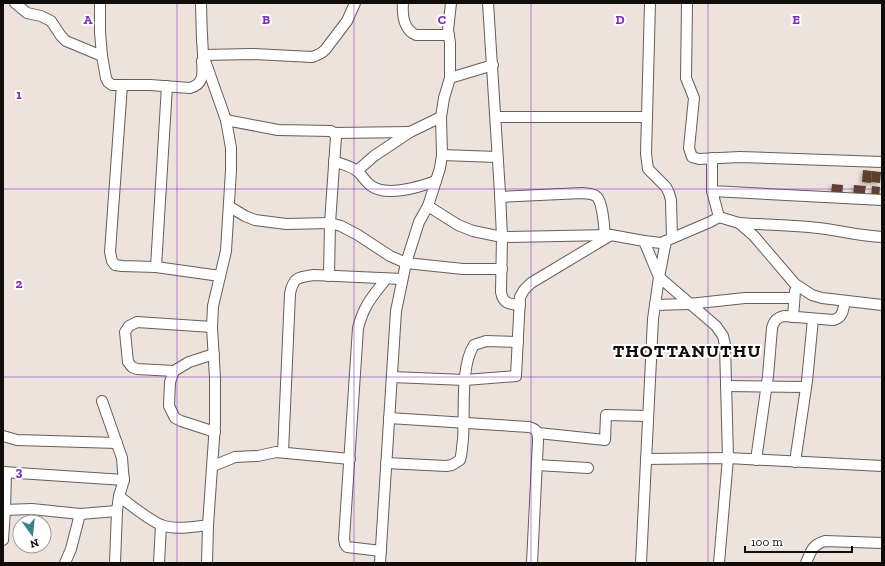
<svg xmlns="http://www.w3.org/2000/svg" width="885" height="566" font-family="'Zilla Slab',serif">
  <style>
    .building { fill: #5d402c; filter: url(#shadow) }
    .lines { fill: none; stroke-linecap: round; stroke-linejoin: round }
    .minor-casing { stroke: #665e59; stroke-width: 12 }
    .minor { stroke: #fff; stroke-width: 10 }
    .grid { fill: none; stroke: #7b2cbf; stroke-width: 1; stroke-opacity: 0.55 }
    .labels { text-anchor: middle; stroke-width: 4; stroke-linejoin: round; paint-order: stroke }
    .district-label { font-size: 18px; font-weight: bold; letter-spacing: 1px; fill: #0f0c0a; stroke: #fff }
    .grid-label { font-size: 13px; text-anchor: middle; font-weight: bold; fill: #7b2cbf; stroke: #fff; stroke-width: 4; stroke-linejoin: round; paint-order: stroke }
  </style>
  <defs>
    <filter id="shadow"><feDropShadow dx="-2" dy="2" stdDeviation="2" flood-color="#0004"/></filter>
  </defs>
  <rect width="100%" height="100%" fill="#ede3dc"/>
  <g class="building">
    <polygon points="863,170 872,171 871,183 862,182"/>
    <polygon points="872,171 881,172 880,183 871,182"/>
    <polygon points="832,184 843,185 842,197 831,196"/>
    <polygon points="854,185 866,186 864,198 853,197"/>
    <polygon points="872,186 880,187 879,199 871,198"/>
  </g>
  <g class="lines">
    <defs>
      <g id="minor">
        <polyline points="15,3 27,13 41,16 51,21 61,36 66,41 102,56"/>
        <path d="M100,3V32L102,56L106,78L108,82L112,85H150L190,88C204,84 203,74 202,61"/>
        <polyline points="201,3 202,41"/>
        <path d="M403,3C402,15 404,30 416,35H449"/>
        <path d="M488,3L500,193L502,237L501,292C503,304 509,304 520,305"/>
        <polyline points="650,3 646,154 648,169 666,187 669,193 671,200 672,238"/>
        <polyline points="687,3 686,78 694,98 689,148 692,157 699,159 740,157 882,162"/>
        <polyline points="202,35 203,55 226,120 231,148 231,170 226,251 213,306 212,327 215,378 215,424 208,525 207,563"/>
        <path d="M203,55L252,54L312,57C318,55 321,54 325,50L347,21L355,3"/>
        <polyline points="450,78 493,65"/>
        <polyline points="122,85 110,252 112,261 115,265 122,266 156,267 220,276"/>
        <polyline points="496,117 647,117"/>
        <polyline points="226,120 278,130 331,131 334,133 336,137 330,223 329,276"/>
        <polyline points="334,133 410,132"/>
        <polyline points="442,155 497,157"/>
        <polyline points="712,158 712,191 882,200"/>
        <path d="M334,161C341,164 351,166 357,171C362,175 365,181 370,185C386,198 419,187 436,181"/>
        <polyline points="357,171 374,156 410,132 441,117"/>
        <path d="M500,197L582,193C587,194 593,193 597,197C603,204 604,226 605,236"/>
        <polyline points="428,206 458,225 473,231 502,237 611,235 644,241 661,243 710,222 719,217 712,191"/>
        <polyline points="230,207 245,216 255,220 286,224 330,223 341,226 358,235 390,256 406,263 463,269 502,269"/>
        <polyline points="719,217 739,223 754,236 795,284 812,295 822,298 882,305"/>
        <path d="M739,223C768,225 798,225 826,229C846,232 862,236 882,237"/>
        <polyline points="644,241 659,277 716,326 723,336 725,345 728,458 719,563"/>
        <polyline points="156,267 167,86"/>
        <polyline points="655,305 689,304 745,298 794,298"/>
        <polyline points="793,317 795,291"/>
        <polyline points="214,354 189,362 174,371 170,382 169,406 175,418 181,421 215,432"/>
        <polyline points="174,371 137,369 132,367 128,362 125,332 129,326 137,322 212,327"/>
        <polyline points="392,377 465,380 516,376 520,297 524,290 531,283 611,235"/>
        <polyline points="726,386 806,387"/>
        <polyline points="102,401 122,458 123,471 124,480 119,496 117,511 115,563"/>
        <path d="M389,418L529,427C537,429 538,432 538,441L532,563"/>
        <polyline points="538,433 605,440 606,415 648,416"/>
        <polyline points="3,436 17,440 117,443"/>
        <path d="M283,452L290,294C293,277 299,277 314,275L402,279"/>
        <polyline points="646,459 728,458 882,466"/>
        <path d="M756,460L768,376L772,328C774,321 776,318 784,316L833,320C843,318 843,310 845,301"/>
        <polyline points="795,462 807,381 813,319"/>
        <path d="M386,463L446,466L452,465L460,460C462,454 462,446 463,439C465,413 460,366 474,345L486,341L518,342"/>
        <polyline points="537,465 588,468"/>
        <polyline points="213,466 235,457 258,456 276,452 350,459"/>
        <polyline points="3,472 124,480"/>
        <path d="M119,496C132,506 146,518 161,525C174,530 194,527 208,525"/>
        <polyline points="3,510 32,509 80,514 117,511"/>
        <polyline points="3,540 5,510 6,472"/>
        <path d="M381,551L347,547L345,544L344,539L358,328C364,305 372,297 386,279"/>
        <polyline points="65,563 71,549 80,514"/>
        <polyline points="159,563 161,525"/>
        <polyline points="380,563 396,311 406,263 419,222 428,206 440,168 442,155 441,117 444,98 450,78 450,43 448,30 451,3"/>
        <polyline points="641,563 653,319 659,277 666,241"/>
        <path d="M806,563C811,551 812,545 825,541L882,543"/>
      </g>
    </defs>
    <use href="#minor" class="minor-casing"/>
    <use href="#minor" class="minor"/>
  </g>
  <path class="grid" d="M177,3V563M354,3V563M531,3V563M708,3V563M3,189H882M3,377H882"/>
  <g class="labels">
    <g class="district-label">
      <text x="687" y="357">THOTTANUTHU</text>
    </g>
  </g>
  <g class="grid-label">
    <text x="88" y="24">A</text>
    <text x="266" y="24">B</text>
    <text x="442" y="24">C</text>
    <text x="620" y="24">D</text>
    <text x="796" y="24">E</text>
    <text x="19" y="99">1</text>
    <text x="19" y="288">2</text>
    <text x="19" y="476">3</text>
  </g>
  <rect width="885" height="566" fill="none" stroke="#0f0c0a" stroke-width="8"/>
  <g transform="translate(32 534) rotate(165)"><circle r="19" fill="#ffffff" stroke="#9f9e9d"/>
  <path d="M0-3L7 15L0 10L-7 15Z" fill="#3a818a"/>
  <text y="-6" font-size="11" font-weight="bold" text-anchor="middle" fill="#0f0c0a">N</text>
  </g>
  <path d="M745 546v6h107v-6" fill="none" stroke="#0f0c0a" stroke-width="2"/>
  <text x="751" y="546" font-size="12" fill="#0f0c0a" stroke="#ffffff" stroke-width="3" paint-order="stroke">100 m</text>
</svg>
